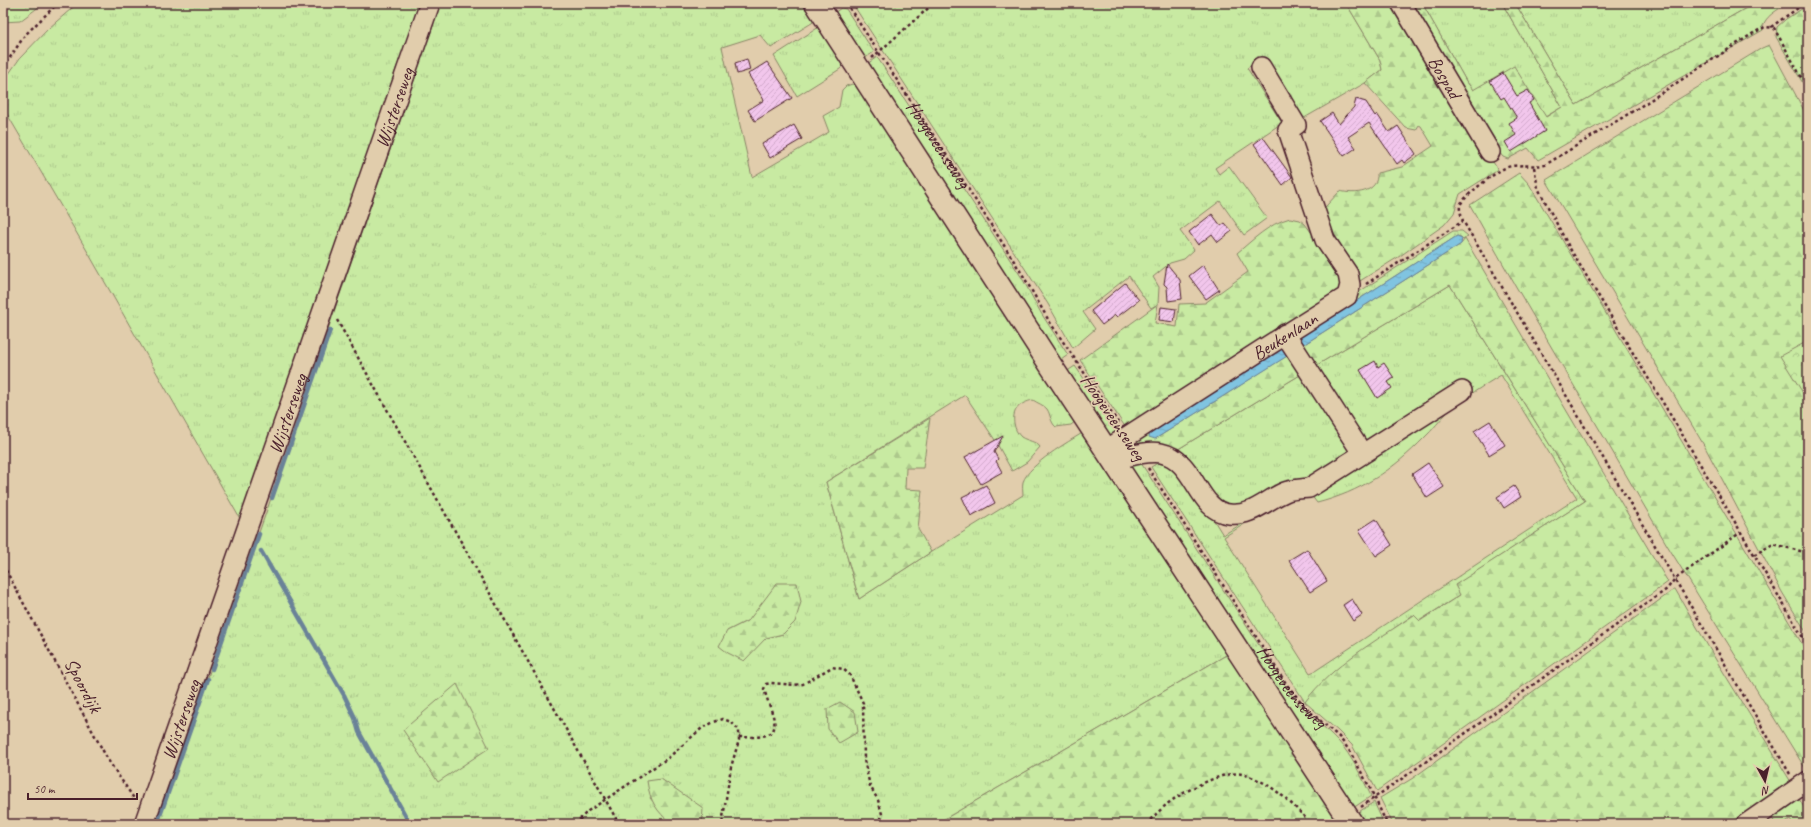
<svg xmlns="http://www.w3.org/2000/svg" width="1811" height="827" font-family="Caveat,sans-serif">
  <style>
    .grass { fill: url(#grass-tufts); stroke: #898466; fill-rule: evenodd }
    .forest { fill: url(#forest-firs); stroke: #898466 }
    .park { fill: url(#park-crowns); stroke: #898466 }
    .water { fill: url(#water-ripples); stroke: #6a8298 }
    .lines { fill: none; stroke-linecap: round; stroke-linejoin: round }
    .stream { stroke: #6a8298; stroke-width: 4.5 }
    .building { fill: url(#building-hatch); stroke: #4a1f2b }
    .minor-casing { stroke: #4a1f2b; stroke-width: 22 }
    .major-casing { stroke: #4a1f2b; stroke-width: 25 }
    .path { stroke: #4a1f2b; stroke-width: 2.5; stroke-dasharray: 3 3; stroke-linecap: butt }
    .minor { stroke: #e1cdac; stroke-width: 19 }
    .major { stroke: #e1cdac; stroke-width: 22 }
    .labels { text-anchor: middle; stroke-width: 3.5; stroke-linejoin: round; paint-order: stroke }
    .street-label { font-size: 19px; fill: #4a1f2b; stroke: #e1cdac }
  </style>
  <defs>
    <pattern id="grass-tufts" width="24" height="20" patternUnits="userSpaceOnUse"><rect width="24" height="20" fill="#c8eaa2"/><path d="M3 7l-1-3M5 7V3M7 7l1-3M15 17l-1-3M17 17v-4M19 17l1-3" fill="none" stroke="#adc88c"/></pattern>
    <pattern id="forest-firs" width="22" height="20" patternUnits="userSpaceOnUse"><rect width="22" height="20" fill="#c8eaa2"/><path d="M5 1l3.5 6h-7zM16 11l3.5 6h-7z" fill="#adc88c"/></pattern>
    <pattern id="park-crowns" width="20" height="18" patternUnits="userSpaceOnUse"><rect width="20" height="18" fill="#c8eaa2"/><path d="M2 6a3 3 0 1 1 6 0M12 15a3 3 0 1 1 6 0" fill="none" stroke="#adc88c"/></pattern>
    <pattern id="water-ripples" width="26" height="14" patternUnits="userSpaceOnUse"><rect width="26" height="14" fill="#80c4e1"/><path d="M2 4q2-2 4 0t4 0M15 11q2-2 4 0t4 0" fill="none" stroke="#70a8c1"/></pattern>
    <pattern id="building-hatch" width="6" height="6" patternUnits="userSpaceOnUse"><rect width="6" height="6" fill="#f2c6ec"/><path d="M-1 1l2-2M0 6l6-6M5 7l2-2" fill="none" stroke="#d1aacb"/></pattern>
  </defs>
  <rect width="100%" height="100%" fill="#e1cdac"/>
  <filter id="ink" filterUnits="userSpaceOnUse"><feTurbulence type="fractalNoise" baseFrequency=".025" numOctaves="2"/><feDisplacementMap in="SourceGraphic" scale="8" xChannelSelector="R" yChannelSelector="G"/><feConvolveMatrix kernelMatrix="1 2 1 2 8 2 1 2 1" color-interpolation-filters="sRGB"/></filter>
  <g filter="url(#ink)">
    <g class="grass">
      <polygon points="3,3 44,3 20,21 3,22"/>
      <polygon points="78,3 422,3 396,69 328,277 243,524 86,249 3,107 3,82 20,58 49,28"/>
      <path d="M441,3H808L815,21L771,48L760,35L722,47L752,177L829,132L823,116L839,107L842,90L846,86L859,82L1076,421L1071,425L1056,427C1050,422 1051,415 1047,409C1044,405 1037,403 1033,400C1020,403 1012,409 1014,423C1015,429 1017,433 1021,437C1027,441 1036,441 1040,447L1027,462L1012,471L995,440L965,395L826,482L859,599L931,552L1023,495C1023,491 1022,486 1023,482C1029,464 1068,442 1084,432L1228,654L936,824H699L702,822L677,791L661,779L650,798L672,824H156L268,507L339,297ZM749,620L783,634L766,638L727,631Z"/>
      <polygon points="852,3 1346,3 1380,60 1382,70 1365,83 1299,121 1261,59 1247,68 1282,123 1215,168 1219,174 1229,166 1267,218 1244,235 1220,201 1180,231 1194,250 1184,259 1170,263 1153,277 1159,287 1158,304 1151,308 1129,276 1083,312 1095,329 1073,348 1048,304"/>
      <polygon points="1422,3 1502,3 1562,107 1545,117 1473,90 1466,81"/>
      <polygon points="1515,3 1755,3 1576,105"/>
      <polygon points="841,8 846,9 874,52 865,58 831,15"/>
      <polygon points="819,27 844,65 840,69 797,96 774,56"/>
      <polygon points="877,57 1022,278 1041,313 1068,355 1058,362 867,64"/>
      <polygon points="1453,231 1462,231 1468,236 1463,240 1461,237 1457,236 1296,340 1294,334"/>
      <path d="M1450,285L1585,501L1456,585L1460,595L1419,621L1413,615L1333,672L1305,702L1151,467L1164,459L1187,477L1223,535L1288,496L1224,537L1310,673L1315,671L1577,498L1501,375C1483,386 1465,397 1449,411C1440,419 1433,430 1424,438C1393,470 1360,492 1317,503L1311,495L1371,442L1361,440L1300,347L1317,365Z"/>
      <polygon points="1075,366 1123,434 1111,442 1066,372"/>
      <polygon points="1297,367 1350,450 1345,460 1252,506 1221,505 1175,451 1300,375"/>
      <path d="M1139,460L1290,693C1305,712 1323,725 1339,742C1351,755 1363,779 1371,796L1350,810L1129,467L1130,465Z"/>
      <polygon points="1374,802 1384,824 1360,824 1354,815"/>
    </g>
    <g class="forest">
      <path d="M1346,3H1395L1498,170L1460,194L1454,213L1444,225L1400,256L1355,284L1312,221L1340,191C1354,195 1379,193 1377,173L1402,167L1433,146L1421,126L1419,125L1416,130L1406,128L1365,83L1382,70L1380,60Z"/>
      <path d="M1408,3H1422L1466,81L1473,90L1514,66L1546,117L1562,107L1502,3H1515L1576,105L1755,3H1789C1779,9 1762,17 1763,30L1538,160L1528,148L1508,159L1503,157L1494,146Z"/>
      <polygon points="1808,5 1808,92 1776,37 1777,27 1786,19"/>
      <polygon points="1769,45 1808,118 1808,635 1782,592 1705,447 1546,180 1762,48"/>
      <polygon points="1519,173 1529,184 1808,654 1808,766 1805,768 1667,545 1511,278 1470,205"/>
      <path d="M1290,218L1300,220L1305,224L1344,276L1345,287L1128,431L1080,360L1158,304L1155,323L1177,327L1179,304L1205,303L1248,272L1237,253C1253,240 1268,224 1290,218Z"/>
      <path d="M1465,239L1668,582L1377,791L1352,745L1338,731L1305,702C1332,665 1376,641 1414,615L1420,621L1460,595L1455,585L1585,501L1450,285L1317,365L1303,345L1461,244Z"/>
      <polygon points="1290,354 1300,375 1175,451 1140,449 1132,437 1150,433 1155,439"/>
      <polygon points="930,418 923,468 906,468 905,489 922,490 918,529 931,552 859,599 826,482"/>
      <polygon points="777,583 797,583 801,602 795,622 783,634 766,638 744,661 728,653 719,646 727,631 749,620"/>
      <polygon points="1675,589 1716,660 1791,782 1730,824 1393,824 1380,798 1413,778"/>
      <polygon points="1228,654 1338,824 936,824"/>
      <polygon points="457,684 489,748 438,782 403,730"/>
      <polygon points="840,702 855,712 858,732 839,743 828,729 827,709"/>
      <path d="M661,779L703,808L702,823L699,824H672C656,811 650,801 647,781Z"/>
      <polygon points="1799,799 1808,814 1808,824 1793,824 1790,820 1784,824 1776,824 1771,817"/>
    </g>
    <polygon class="park" points="1808,341 1808,401 1780,356"/>
    <g class="water">
      <polygon points="1457,236 1462,238 1461,244 1303,345 1296,340"/>
      <polygon points="1286,347 1292,353 1155,439 1149,437 1150,433"/>
    </g>
    <g class="lines">
      <g class="stream">
        <polyline points="272,498 330,330"/>
        <polyline points="261,551 344,695 355,718 359,732 410,824"/>
        <polyline points="212,669 259,534"/>
        <polyline points="157,824 208,679"/>
      </g>
    </g>
    <g class="building">
      <polygon points="747,59 750,70 737,74 735,63"/>
      <polygon points="767,62 792,98 755,121 748,110 764,100 748,74"/>
      <polygon points="1503,73 1517,96 1528,90 1534,100 1529,103 1545,131 1511,152 1505,142 1516,135 1509,123 1517,118 1504,97 1501,99 1490,81"/>
      <polygon points="1356,99 1366,102 1375,116 1377,114 1389,132 1398,126 1416,154 1404,163 1402,160 1397,164 1369,123 1348,137 1356,148 1344,156 1320,121 1332,113 1339,124 1354,107"/>
      <polygon points="794,125 802,139 770,158 762,144"/>
      <polygon points="1263,137 1292,177 1283,185 1254,144"/>
      <polygon points="1212,214 1221,226 1225,223 1232,231 1218,242 1212,234 1198,245 1189,232"/>
      <polygon points="1167,264 1180,280 1182,299 1168,301 1167,287 1164,284"/>
      <polygon points="1203,265 1219,290 1206,299 1189,276"/>
      <polygon points="1125,283 1139,300 1117,317 1115,315 1102,325 1091,311"/>
      <polygon points="1161,307 1176,309 1174,322 1159,320"/>
      <polygon points="1375,361 1378,367 1384,363 1394,378 1388,382 1392,388 1377,398 1360,370"/>
      <polygon points="1490,421 1505,445 1489,455 1474,431"/>
      <polygon points="1003,436 994,452 998,459 996,461 1002,472 981,484 965,457"/>
      <polygon points="1428,463 1444,487 1427,498 1412,474"/>
      <polygon points="986,485 995,503 971,516 962,497"/>
      <polygon points="1514,486 1521,497 1504,508 1497,497"/>
      <polygon points="1376,519 1392,545 1376,556 1359,530"/>
      <polygon points="1307,549 1327,581 1310,592 1289,560"/>
      <polygon points="1352,599 1362,615 1353,621 1343,605"/>
    </g>
    <g class="lines">
      <defs>
        <g id="minor">
          <path id="s3" d="M1401,3L1490,152"/>
          <polyline points="1285,334 1362,453"/>
          <path id="s4" d="M1106,450L1266,347L1347,296L1350,285L1348,274L1325,240L1288,130L1296,125L1261,67"/>
          <path d="M1113,460C1128,457 1146,450 1161,453C1196,460 1197,511 1229,514C1251,517 1266,500 1285,492C1292,489 1301,489 1309,488L1462,391"/>
          <path id="s5" d="M144,824L430,3"/>
          <polyline points="1746,824 1808,781"/>
        </g>
        <polyline id="major" points="816,3 1055,372 1352,824"/>
      </defs>
      <use href="#minor" class="minor-casing"/>
      <use href="#major" class="major-casing"/>
      <g class="path">
        <path id="s1" d="M846,3L955,168L1024,277L1049,321L1119,424"/>
        <polyline points="1771,27 1805,3"/>
        <polyline points="872,58 934,3"/>
        <polyline points="3,68 25,35 58,3"/>
        <polyline points="1534,167 1538,188 1569,247 1729,512 1808,646"/>
        <polyline points="1366,284 1463,221"/>
        <polyline points="337,320 619,824"/>
        <path id="s2" d="M1148,468L1287,685L1307,709L1339,737L1349,750L1370,788L1387,824"/>
        <polyline points="1754,555 1773,544 1808,553"/>
        <polyline points="3,565 108,760 135,800"/>
        <path d="M739,737C790,739 774,723 764,689L766,684L771,683L794,685L803,684L832,667L843,669L850,675L863,703L864,760L870,786L878,800L882,814L880,824"/>
        <path d="M1790,774L1463,221C1462,217 1459,210 1460,206C1461,198 1497,171 1505,168C1517,163 1532,167 1545,165L1638,108L1755,32L1765,27L1774,28L1808,89"/>
        <polyline points="1361,807 1410,773 1667,589 1674,580 1741,532"/>
        <polyline points="575,824 588,811 668,758 702,728 714,722 723,719 731,722 739,730 739,740 731,767 722,824"/>
        <path d="M1146,824C1152,818 1159,811 1166,805C1180,793 1223,770 1242,774C1270,781 1292,803 1311,824"/>
      </g>
      <use href="#minor" class="minor"/>
      <use href="#major" class="major"/>
    </g>
  </g>
  <g class="labels">
    <g class="street-label">
      <text dy="7" stroke="none"><textPath href="#s3" startOffset="86">Bospad</textPath></text>
      <text dy="7" stroke="none"><textPath href="#s5" startOffset="759">Wijsterseweg</textPath></text>
      <text dy="7" stroke="none"><textPath href="#s1" startOffset="169">Hoogeveenseweg</textPath></text>
      <text dy="7" stroke="none"><textPath href="#s4" startOffset="212">Beukenlaan</textPath></text>
      <text dy="7" stroke="none"><textPath href="#s5" startOffset="435">Wijsterseweg</textPath></text>
      <text transform="translate(1114 417) rotate(56)" y="7">Hoogeveenseweg</text>
      <text dy="7" stroke="none"><textPath href="#s2" startOffset="262">Hoogeveenseweg</textPath></text>
      <text transform="translate(84 685) rotate(62)" y="7">Spoordijk</text>
      <text dy="7" stroke="none"><textPath href="#s5" startOffset="111">Wijsterseweg</textPath></text>
    </g>
  </g>
  <rect width="1811" height="827" fill="none" stroke="#e1cdac" stroke-width="16"/>
  <rect x="8" y="8" width="1795" height="811" fill="none" stroke="#4a1f2b" stroke-width="1.5" filter="url(#ink)"/>
  <g transform="translate(1765 781) rotate(172)" stroke="#e1cdac" stroke-width="3" paint-order="stroke">
  <path d="M0-3L7 15L0 10L-7 15Z" fill="#4a1f2b"/>
  <text y="-6" font-size="11" font-weight="bold" text-anchor="middle" fill="#4a1f2b">N</text>
  </g>
  <path d="M28 793v6h109v-6" fill="none" stroke="#4a1f2b" stroke-width="2"/>
  <text x="34" y="793" font-size="12" fill="#4a1f2b" stroke="#e1cdac" stroke-width="3" paint-order="stroke">50 m</text>
</svg>
